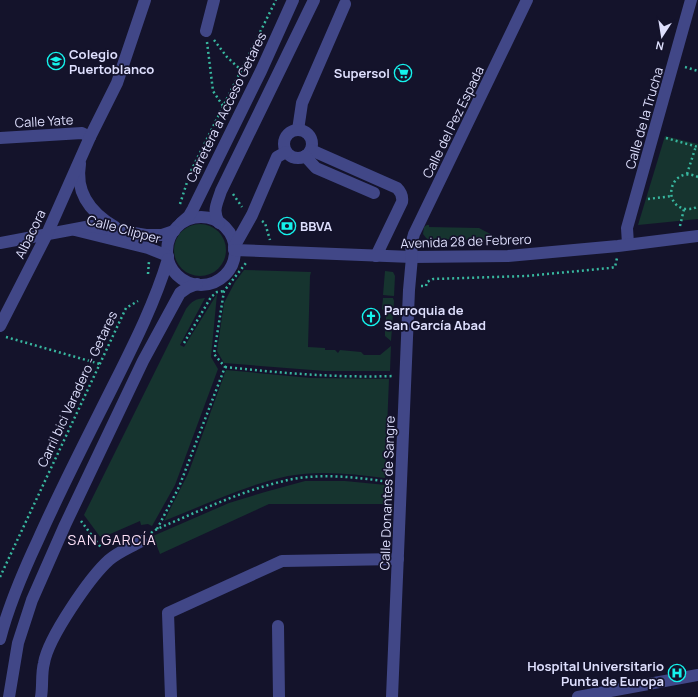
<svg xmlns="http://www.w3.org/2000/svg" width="698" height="697" font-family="Manrope,sans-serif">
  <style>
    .green { fill: #16342f }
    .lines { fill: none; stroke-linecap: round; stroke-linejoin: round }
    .path { stroke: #38b79f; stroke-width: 2.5; stroke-dasharray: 2 3; stroke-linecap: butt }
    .minor { stroke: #414787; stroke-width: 12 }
    .labels { text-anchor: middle; stroke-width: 3.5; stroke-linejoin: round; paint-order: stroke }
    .poi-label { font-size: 13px; font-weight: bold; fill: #dedffd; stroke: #14132b; text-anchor: start }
    .street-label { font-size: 13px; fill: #dedffd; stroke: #14132b }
    .neighbourhood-label { font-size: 14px; letter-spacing: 1px; fill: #fde0f6; stroke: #14132b }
  </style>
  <rect width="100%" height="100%" fill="#14132b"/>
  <g class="green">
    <polygon points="665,136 698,144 698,219 638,225"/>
    <circle cx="200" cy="250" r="26"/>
    <polygon points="427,225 429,225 429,227 479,228 496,237 490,240 427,239 423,234 424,227"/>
    <polygon points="244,270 311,272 310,276 308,347 325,348 325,350 335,350 338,353 340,350 361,352 364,355 380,355 391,346 390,371 325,371 224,363 217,351 224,303 235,282"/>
    <polygon points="385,271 393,272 395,276 394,296 383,295"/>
    <path d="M217,294L211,357L218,369L175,485L152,526L148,524L141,525L140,521L101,538L84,515L186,309C192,301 195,299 205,298L180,345L184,347Z"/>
    <polygon points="383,298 393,298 394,301 391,341 385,336 385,328 389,324 386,321 386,313 382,309"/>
    <path d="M226,370L311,378L389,379L385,478C353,474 320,470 288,476C245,485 205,505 164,521L188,474Z"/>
    <polygon points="305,481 345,481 386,485 385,504 269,504 160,554 153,536 229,503 265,492"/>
  </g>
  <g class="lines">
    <g class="path">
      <polyline points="214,40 227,57 241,70"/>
      <polyline points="207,42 213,91 223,106"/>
      <polyline points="685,67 698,71"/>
      <polyline points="666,138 698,147"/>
      <polyline points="687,174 696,146"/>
      <path d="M698,177C671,164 660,205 686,209C691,209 694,209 698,206"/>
      <polyline points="233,194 242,207"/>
      <polyline points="648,199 672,196"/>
      <polyline points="180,204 190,173 276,0"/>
      <polyline points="262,221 265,223 270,240"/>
      <polyline points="680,226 684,209"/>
      <polyline points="231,266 239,264"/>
      <polyline points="148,274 149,261"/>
      <polyline points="421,286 426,286 427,282 433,279 526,276 610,268 615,267 617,258"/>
      <polyline points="6,337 100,364"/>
      <polyline points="184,343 211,297 217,292 224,291"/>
      <path d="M225,367C282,373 336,378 394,376"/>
      <polyline points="81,521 102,549"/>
      <polyline points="157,529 179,487 225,367 214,354 224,291 246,263"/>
      <path d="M151,533L157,529C199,511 243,490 288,480C321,473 356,477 389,482"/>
      <polyline points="0,577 126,308 138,301"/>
    </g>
    <g class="minor">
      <polyline points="206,31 214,0"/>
      <polyline points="298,130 302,103 345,4"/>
      <circle cx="298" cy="144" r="14"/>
      <polyline points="0,138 82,133 90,137"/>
      <path d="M311,150L397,188C401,192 403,196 402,202L376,256"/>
      <polyline points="305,156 316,168 374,193"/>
      <path d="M80,164C75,193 91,213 115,227"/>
      <circle cx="201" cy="251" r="34"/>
      <polyline points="181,223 189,216 193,209 261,71 293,0"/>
      <path d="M219,223C212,210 217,204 221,191L314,0"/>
      <polyline points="75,230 148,248 168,256"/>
      <polyline points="0,243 91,226 146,235 162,235 174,231"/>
      <polyline points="628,244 627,228 691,0"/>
      <polyline points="234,247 252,215 277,157 286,152"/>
      <polyline points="234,250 412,257 508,256 618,246 698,236"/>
      <polyline points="0,326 47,234 90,137 117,83 145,0"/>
      <polyline points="278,626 279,697"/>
      <path d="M0,639C9,604 23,572 38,540C62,486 89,434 115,382C135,342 155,302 168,259"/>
      <polyline points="9,697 18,643 32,600 65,525 143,361 180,293 187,288 197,284"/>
      <path d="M41,697C43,686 41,674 44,663C48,638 90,577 109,560C118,552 131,547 141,541"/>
      <polyline points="171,697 168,613 282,561 398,559"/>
      <polyline points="392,697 409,290 412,257 411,245 414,234 527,0"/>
      <polyline points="578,697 698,675"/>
    </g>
  </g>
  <defs>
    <symbol id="school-ring" viewBox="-11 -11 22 22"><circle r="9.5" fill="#14132b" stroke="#15f2ec" stroke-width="1.5"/><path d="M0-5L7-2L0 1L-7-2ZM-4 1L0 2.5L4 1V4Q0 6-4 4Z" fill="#15f2ec"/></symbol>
    <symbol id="supermarket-ring" viewBox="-11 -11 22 22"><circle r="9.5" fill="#14132b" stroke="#15f2ec" stroke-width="1.5"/><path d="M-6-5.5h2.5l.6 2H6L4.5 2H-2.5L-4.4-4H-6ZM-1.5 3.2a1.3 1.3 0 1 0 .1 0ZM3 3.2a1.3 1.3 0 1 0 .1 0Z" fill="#15f2ec"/></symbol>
    <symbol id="bank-ring" viewBox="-11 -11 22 22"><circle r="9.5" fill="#14132b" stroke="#15f2ec" stroke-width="1.5"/><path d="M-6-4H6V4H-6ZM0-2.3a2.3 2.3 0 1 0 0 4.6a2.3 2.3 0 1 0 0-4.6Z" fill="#15f2ec"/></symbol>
    <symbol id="church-ring" viewBox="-11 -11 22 22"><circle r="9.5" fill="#14132b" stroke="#15f2ec" stroke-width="1.5"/><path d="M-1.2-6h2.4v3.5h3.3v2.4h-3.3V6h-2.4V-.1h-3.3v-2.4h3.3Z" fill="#15f2ec"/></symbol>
    <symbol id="hospital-ring" viewBox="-11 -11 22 22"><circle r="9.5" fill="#14132b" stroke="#15f2ec" stroke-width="1.5"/><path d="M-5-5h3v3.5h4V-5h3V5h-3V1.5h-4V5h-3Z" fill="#15f2ec"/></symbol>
  </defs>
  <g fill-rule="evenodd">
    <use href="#school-ring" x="46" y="51" width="20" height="20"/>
    <use href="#supermarket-ring" x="393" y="63" width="20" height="20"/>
    <use href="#bank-ring" x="277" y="216" width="20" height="20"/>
    <use href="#church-ring" x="361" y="307" width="20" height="20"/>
    <use href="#hospital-ring" x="667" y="663" width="20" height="20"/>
  </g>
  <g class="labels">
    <g class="poi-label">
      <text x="69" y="59">Colegio<tspan x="69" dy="15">Puertoblanco</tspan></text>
      <text x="390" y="78" text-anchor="end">Supersol</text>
      <text x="300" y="231">BBVA</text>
      <text x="384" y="315">Parroquia de<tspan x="384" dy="15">San García Abad</tspan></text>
      <text x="664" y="671" text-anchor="end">Hospital Universitario<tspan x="664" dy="15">Punta de Europa</tspan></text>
    </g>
    <g class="street-label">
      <text transform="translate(226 107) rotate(-64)" y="5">Carretera a Acceso Getares</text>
      <text transform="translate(644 118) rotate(-74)" y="5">Calle de la Trucha</text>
      <text transform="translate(44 121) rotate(-3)" y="5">Calle Yate</text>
      <text transform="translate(453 122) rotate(-64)" y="5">Calle del Pez Espada</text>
      <text transform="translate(124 229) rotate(15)" y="5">Calle Clipper</text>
      <text transform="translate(30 234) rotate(-64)" y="5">Albacora</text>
      <text transform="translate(466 241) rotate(-2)" y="5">Avenida 28 de Febrero</text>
      <text transform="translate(77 389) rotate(-65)" y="5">Carril bici Varadero - Getares</text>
      <text transform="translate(387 493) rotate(-88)" y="5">Calle Donantes de Sangre</text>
    </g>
    <g class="neighbourhood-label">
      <text x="112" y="545">SAN GARCÍA</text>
    </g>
  </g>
  <g transform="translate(662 36) rotate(192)" stroke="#14132b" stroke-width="3" paint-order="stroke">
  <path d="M0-3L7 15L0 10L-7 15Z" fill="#dedffd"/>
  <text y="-6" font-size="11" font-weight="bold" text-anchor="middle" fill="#dedffd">N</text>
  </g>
</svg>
